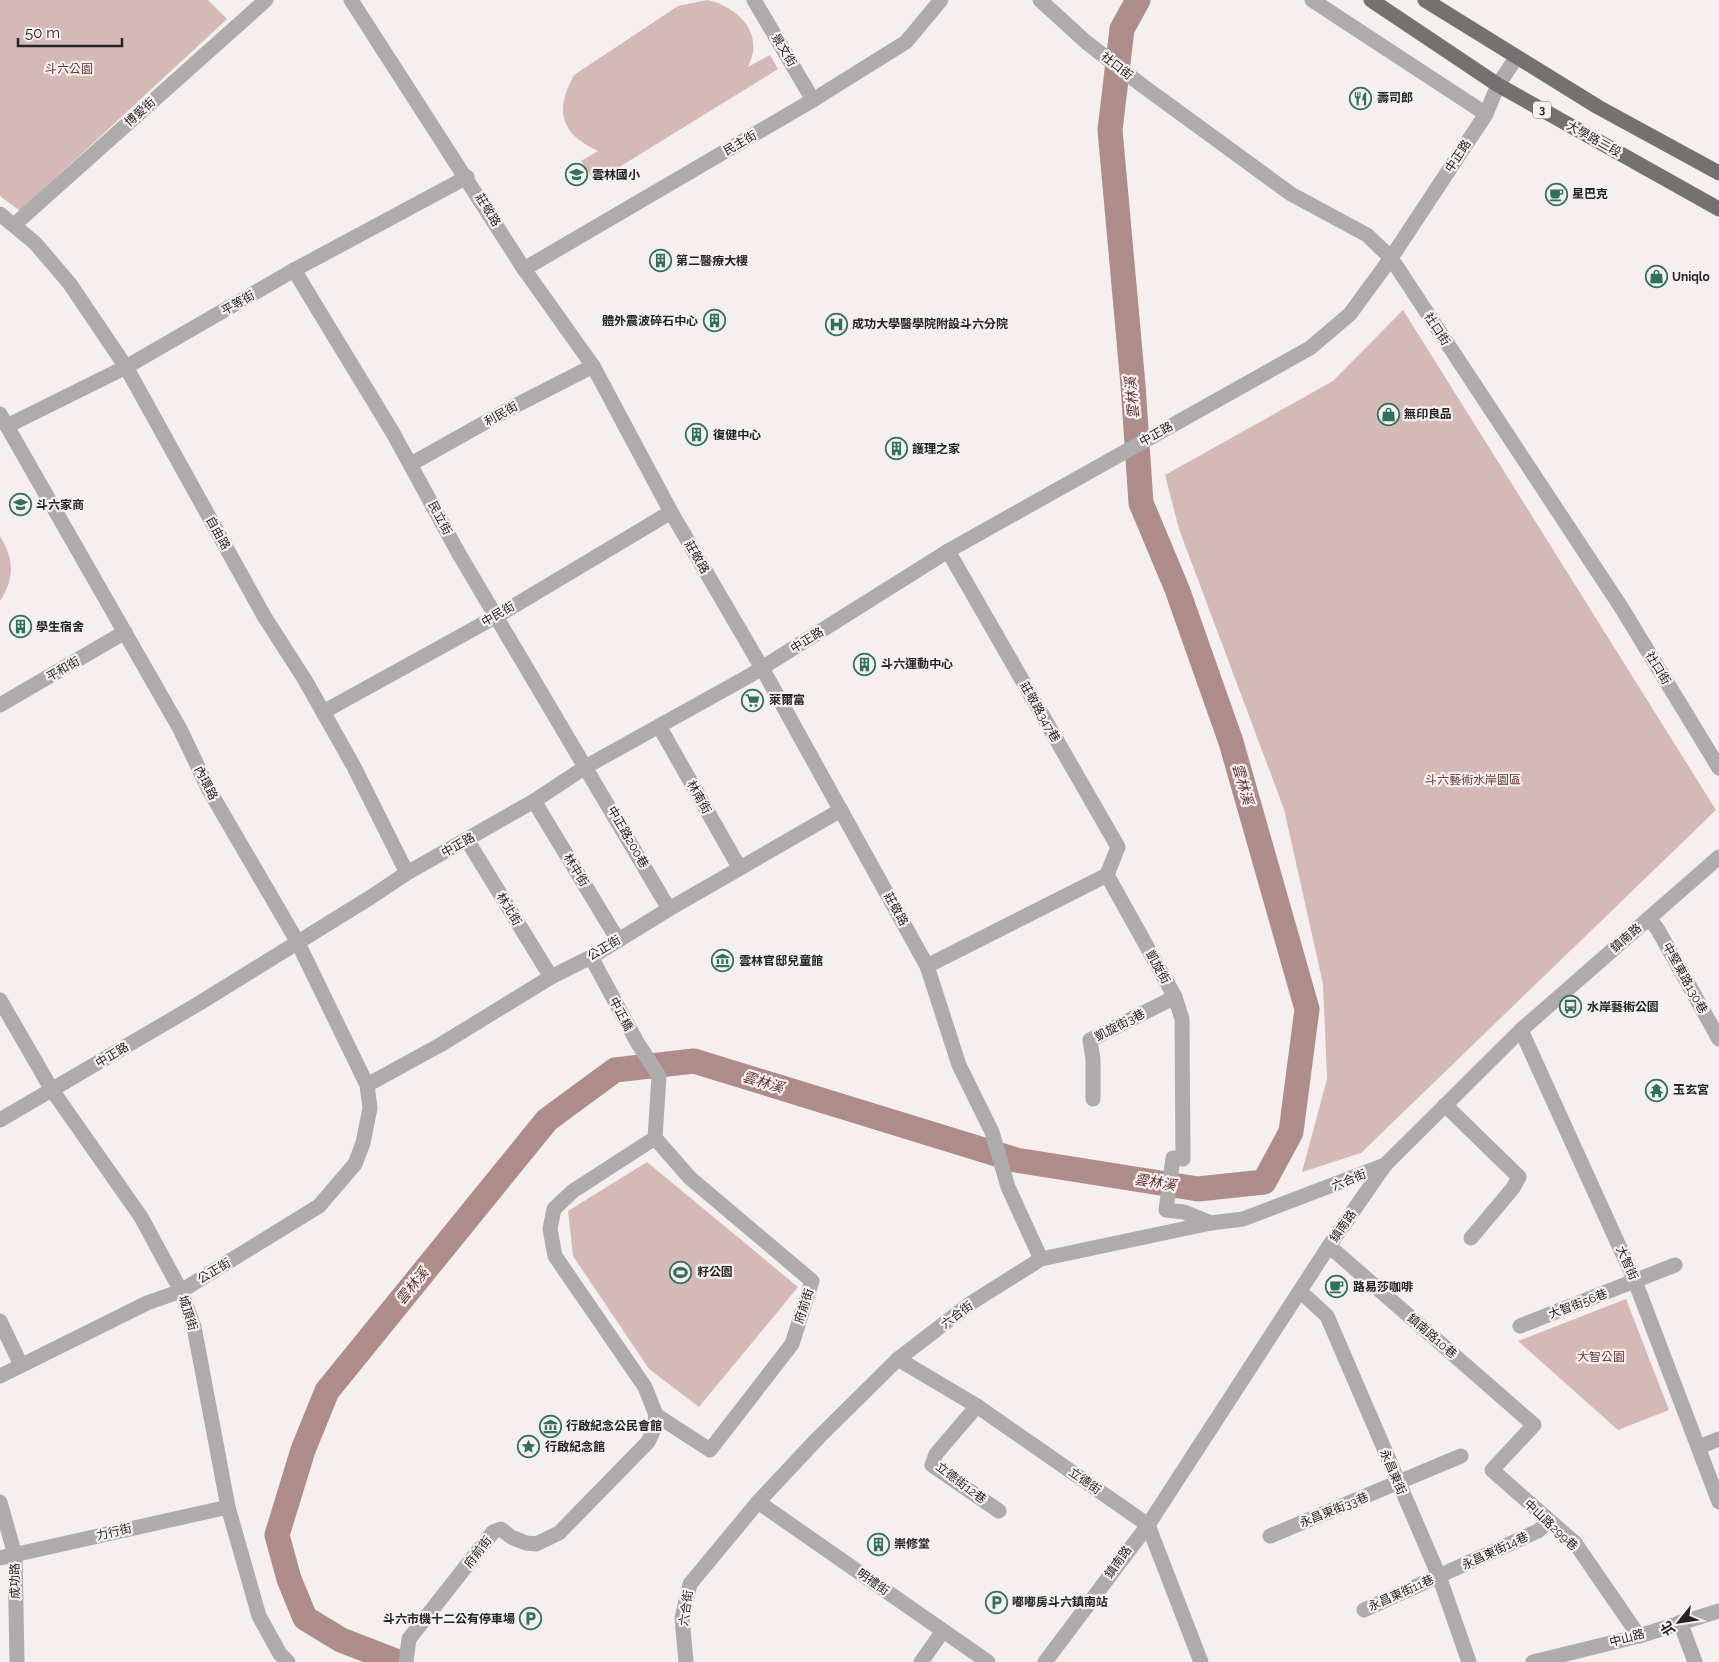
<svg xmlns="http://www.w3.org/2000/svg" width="1719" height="1662" font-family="Raleway,'Noto Sans TC',sans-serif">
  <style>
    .green { fill: #d5b9b6 }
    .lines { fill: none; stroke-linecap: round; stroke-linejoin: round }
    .river { stroke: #ae8c89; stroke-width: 25 }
    .minor { stroke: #adabab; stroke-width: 15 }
    .major { stroke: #757171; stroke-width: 15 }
    .labels { text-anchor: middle; stroke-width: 4.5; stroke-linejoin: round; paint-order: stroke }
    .shield { fill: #f5efef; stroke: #646161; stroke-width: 1 }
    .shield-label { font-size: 11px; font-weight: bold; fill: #262424 }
    .street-label { font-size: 12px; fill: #262424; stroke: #f5efef }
    .park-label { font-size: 12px; fill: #683733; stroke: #f5efef }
    .poi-label { font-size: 12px; font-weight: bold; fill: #262424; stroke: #f5efef; text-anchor: start }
    .water-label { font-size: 14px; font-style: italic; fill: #63322f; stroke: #f5efef }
  </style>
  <rect width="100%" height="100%" fill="#f5efef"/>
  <g class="green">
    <polygon points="0,0 208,0 227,19 20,211 0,196"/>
    <path d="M707,0C731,5 757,24 753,52C752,57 750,62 748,67L770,55L778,69L595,182L581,161L598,151C561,134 554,112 574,75L678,6Z"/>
    <polygon points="1403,310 1716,810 1361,1153 1302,1172 1327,1079 1323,984 1284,809 1179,529 1165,475 1333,381"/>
    <path d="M0,536C14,559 15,578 0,601Z"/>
    <polygon points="647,1162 798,1287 699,1407 649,1369 573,1256 568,1211"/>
    <polygon points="1626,1299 1669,1410 1618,1430 1518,1341"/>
  </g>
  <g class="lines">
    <polyline class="river" points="398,1662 341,1640 305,1618 289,1579 277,1535 303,1450 327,1391 547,1120 615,1070 694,1061 1016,1160 1198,1189 1264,1182 1291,1132 1307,1009 1231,742 1177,589 1141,503 1133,385 1110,130 1122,29 1138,0"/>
    <g class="minor">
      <polyline points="351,0 524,269 593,366 671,512 762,668 927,966 959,1065 992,1132 1008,1187 1041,1259"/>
      <polyline points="754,0 813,100"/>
      <polyline points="1040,0 1086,42 1143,86 1291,194 1367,235 1391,258 1621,607 1719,768"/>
      <polyline points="1312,0 1486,114"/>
      <polyline points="0,214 35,243 70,284 126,367 264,616 305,680 353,765 407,873"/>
      <polyline points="14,225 266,0"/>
      <polyline points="524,269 813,100 906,42 941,0"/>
      <polyline points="294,270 393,433 459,554 669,909"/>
      <polyline points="0,414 180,729 209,790 297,941 367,1085 370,1108 363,1143 355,1164 319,1206 181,1291 147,1303 0,1376"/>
      <polyline points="7,426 126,367 294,270 467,177"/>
      <polyline points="411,464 509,409 593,366"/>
      <polyline points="948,551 1118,847 1107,875"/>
      <polyline points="0,705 125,632"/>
      <polyline points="323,712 497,616 671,512"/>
      <polyline points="659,726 739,867"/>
      <polyline points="534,801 618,940"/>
      <polyline points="467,840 551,977"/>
      <polyline points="1107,875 1175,997 1182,1019 1183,1159 1173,1158 1166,1210 1184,1212 1211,1223"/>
      <polyline points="1649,918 1658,930 1719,1039"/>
      <polyline points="927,966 1107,875"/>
      <polyline points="0,1000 52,1090 141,1217 181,1291 194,1327 228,1507 259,1616 280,1654 288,1662"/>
      <polyline points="1521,1030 1635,1281 1719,1502"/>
      <polyline points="367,1085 440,1045 551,977 591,957 669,909 841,810"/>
      <polyline points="1093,1099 1093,1059 1090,1040 1175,997"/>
      <polyline points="1445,1105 1519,1177 1513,1188 1471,1238"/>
      <polyline points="0,1120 198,1004 371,897 407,873 534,801 587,766 749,676 948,551 1310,348 1350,314 1391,258 1486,114 1498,85 1516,58"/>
      <polyline points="655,1138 690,1178 812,1281 792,1344 710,1450 656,1415"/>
      <polyline points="1329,1246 1534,1425 1492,1470 1575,1543 1639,1636"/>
      <polyline points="1301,1292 1327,1316 1439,1576 1469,1662"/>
      <polyline points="0,1321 21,1365"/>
      <polyline points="1520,1326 1675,1265"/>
      <polyline points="898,1359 977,1406 1148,1525 1201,1662"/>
      <polyline points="977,1406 936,1454 932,1465 999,1511"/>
      <polyline points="1699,1447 1719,1439"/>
      <polyline points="0,1502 15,1555 17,1662"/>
      <polyline points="758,1502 988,1662"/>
      <polyline points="1270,1536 1461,1456"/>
      <polyline points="0,1558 228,1507"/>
      <polyline points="1364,1610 1538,1531 1548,1522"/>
      <polyline points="1680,1622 1695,1662"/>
      <polyline points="406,1662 409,1639 493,1532 501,1529 511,1537 526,1543 536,1544 559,1533 648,1442 654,1429 656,1415 645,1387 555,1256 550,1229 554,1209 573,1191 655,1138 659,1076 637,1042 591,957"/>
      <polyline points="686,1662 682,1618 690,1584 758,1502 819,1437 898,1359 971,1303 1041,1259 1211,1223 1243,1219 1385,1165"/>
      <polyline points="921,1662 943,1631"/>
      <polyline points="1045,1662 1148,1525 1329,1246 1385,1165 1521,1030 1719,857"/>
      <polyline points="1533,1662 1639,1636 1719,1611"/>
    </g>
    <g class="major">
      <polyline points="1371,0 1498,85 1719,209"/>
      <polyline points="1425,0 1598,107 1719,173"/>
    </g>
  </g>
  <defs>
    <symbol id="restaurant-ring" viewBox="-11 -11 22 22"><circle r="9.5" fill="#f5efef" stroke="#31705d" stroke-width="1.5"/><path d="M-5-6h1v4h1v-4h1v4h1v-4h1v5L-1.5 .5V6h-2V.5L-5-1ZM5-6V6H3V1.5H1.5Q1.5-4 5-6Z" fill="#31705d"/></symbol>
    <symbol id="school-ring" viewBox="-11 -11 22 22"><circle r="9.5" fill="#f5efef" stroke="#31705d" stroke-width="1.5"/><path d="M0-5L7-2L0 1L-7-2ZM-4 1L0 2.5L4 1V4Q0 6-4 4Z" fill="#31705d"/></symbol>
    <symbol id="cafe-ring" viewBox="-11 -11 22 22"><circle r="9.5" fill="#f5efef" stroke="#31705d" stroke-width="1.5"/><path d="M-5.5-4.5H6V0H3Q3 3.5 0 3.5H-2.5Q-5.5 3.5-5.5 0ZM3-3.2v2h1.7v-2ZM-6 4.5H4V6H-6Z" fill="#31705d"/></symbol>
    <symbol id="building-ring" viewBox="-11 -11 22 22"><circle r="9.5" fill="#f5efef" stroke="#31705d" stroke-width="1.5"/><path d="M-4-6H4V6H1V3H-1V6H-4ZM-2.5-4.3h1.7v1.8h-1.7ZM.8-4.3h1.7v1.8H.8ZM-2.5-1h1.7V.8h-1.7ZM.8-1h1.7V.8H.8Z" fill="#31705d"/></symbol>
    <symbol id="shop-ring" viewBox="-11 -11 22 22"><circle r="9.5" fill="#f5efef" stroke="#31705d" stroke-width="1.5"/><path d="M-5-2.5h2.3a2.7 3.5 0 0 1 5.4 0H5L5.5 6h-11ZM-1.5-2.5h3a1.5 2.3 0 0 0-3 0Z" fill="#31705d"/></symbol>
    <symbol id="hospital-ring" viewBox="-11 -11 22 22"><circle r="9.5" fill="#f5efef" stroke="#31705d" stroke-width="1.5"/><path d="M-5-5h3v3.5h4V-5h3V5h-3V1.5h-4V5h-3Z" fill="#31705d"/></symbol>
    <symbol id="supermarket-ring" viewBox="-11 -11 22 22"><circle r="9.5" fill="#f5efef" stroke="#31705d" stroke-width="1.5"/><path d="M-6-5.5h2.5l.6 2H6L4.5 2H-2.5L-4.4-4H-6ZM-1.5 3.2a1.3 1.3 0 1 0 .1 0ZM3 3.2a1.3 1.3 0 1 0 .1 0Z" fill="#31705d"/></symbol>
    <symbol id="museum-ring" viewBox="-11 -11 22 22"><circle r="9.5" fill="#f5efef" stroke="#31705d" stroke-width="1.5"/><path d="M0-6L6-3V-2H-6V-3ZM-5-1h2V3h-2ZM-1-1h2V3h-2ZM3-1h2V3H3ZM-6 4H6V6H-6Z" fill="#31705d"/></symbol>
    <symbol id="bus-ring" viewBox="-11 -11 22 22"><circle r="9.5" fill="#f5efef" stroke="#31705d" stroke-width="1.5"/><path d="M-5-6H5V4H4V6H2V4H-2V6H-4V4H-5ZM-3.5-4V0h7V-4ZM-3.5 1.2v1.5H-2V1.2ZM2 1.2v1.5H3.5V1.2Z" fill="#31705d"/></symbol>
    <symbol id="temple-ring" viewBox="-11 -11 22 22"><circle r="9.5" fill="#f5efef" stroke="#31705d" stroke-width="1.5"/><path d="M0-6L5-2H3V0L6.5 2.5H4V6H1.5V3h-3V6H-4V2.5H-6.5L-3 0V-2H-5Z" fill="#31705d"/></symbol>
    <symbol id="stadium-ring" viewBox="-11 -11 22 22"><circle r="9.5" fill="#f5efef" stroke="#31705d" stroke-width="1.5"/><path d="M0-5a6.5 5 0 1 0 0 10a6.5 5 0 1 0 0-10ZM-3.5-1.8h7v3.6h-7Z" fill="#31705d"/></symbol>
    <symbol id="sight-ring" viewBox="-11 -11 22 22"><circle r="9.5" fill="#f5efef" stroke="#31705d" stroke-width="1.5"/><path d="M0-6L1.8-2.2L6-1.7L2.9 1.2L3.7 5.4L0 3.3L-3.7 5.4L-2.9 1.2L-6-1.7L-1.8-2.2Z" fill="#31705d"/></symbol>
    <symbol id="parking-ring" viewBox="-11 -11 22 22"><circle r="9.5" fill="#f5efef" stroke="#31705d" stroke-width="1.5"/><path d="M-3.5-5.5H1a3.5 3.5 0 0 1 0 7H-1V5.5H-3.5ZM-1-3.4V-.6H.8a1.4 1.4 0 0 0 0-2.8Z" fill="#31705d"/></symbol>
  </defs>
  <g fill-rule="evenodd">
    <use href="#restaurant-ring" x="1348" y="86" width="25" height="25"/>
    <use href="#school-ring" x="564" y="162" width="25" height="25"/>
    <use href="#cafe-ring" x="1544" y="182" width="25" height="25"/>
    <use href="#building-ring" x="648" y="248" width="25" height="25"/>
    <use href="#shop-ring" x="1644" y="264" width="25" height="25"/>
    <use href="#building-ring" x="702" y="308" width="25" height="25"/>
    <use href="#hospital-ring" x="824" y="312" width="25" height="25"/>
    <use href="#shop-ring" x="1376" y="402" width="25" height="25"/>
    <use href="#building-ring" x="684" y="422" width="25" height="25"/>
    <use href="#building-ring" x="884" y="436" width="25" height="25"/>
    <use href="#school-ring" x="8" y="492" width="25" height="25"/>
    <use href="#building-ring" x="8" y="614" width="25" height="25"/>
    <use href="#building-ring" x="852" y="652" width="25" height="25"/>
    <use href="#supermarket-ring" x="740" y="688" width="25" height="25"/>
    <use href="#museum-ring" x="710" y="948" width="25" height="25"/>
    <use href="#bus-ring" x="1558" y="994" width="25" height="25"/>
    <use href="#temple-ring" x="1644" y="1078" width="25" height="25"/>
    <use href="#stadium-ring" x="668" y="1260" width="25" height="25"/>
    <use href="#cafe-ring" x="1324" y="1274" width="25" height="25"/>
    <use href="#museum-ring" x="538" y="1414" width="25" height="25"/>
    <use href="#sight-ring" x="516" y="1434" width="25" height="25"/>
    <use href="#building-ring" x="866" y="1532" width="25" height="25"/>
    <use href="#parking-ring" x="984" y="1590" width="25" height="25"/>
    <use href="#parking-ring" x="518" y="1606" width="25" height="25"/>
  </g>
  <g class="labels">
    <rect class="shield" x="1533" y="101.5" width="18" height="17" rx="4"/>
    <g class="shield-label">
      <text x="1542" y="114">3</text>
    </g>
    <g class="street-label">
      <text transform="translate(784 50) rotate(59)" y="4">景文街</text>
      <text transform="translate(1117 66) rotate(38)" y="4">社口街</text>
      <text transform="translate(140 112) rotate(-42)" y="4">博愛街</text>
      <text transform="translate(1594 139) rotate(29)" y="4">大學路二段</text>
      <text transform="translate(740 143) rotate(-30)" y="4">民主街</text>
      <text transform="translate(1458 156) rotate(-57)" y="4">中正路</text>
      <text transform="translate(488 210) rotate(58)" y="4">莊敬路</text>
      <text transform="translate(238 303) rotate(-30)" y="4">平等街</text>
      <text transform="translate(1437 329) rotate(57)" y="4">社口街</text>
      <text transform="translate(501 414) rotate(-29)" y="4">利民街</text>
      <text transform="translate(1156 434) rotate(-29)" y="4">中正路</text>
      <text transform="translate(440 518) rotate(62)" y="4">民立街</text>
      <text transform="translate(218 533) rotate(61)" y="4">自由路</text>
      <text transform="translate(697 557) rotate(60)" y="4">莊敬路</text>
      <text transform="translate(498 614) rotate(-30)" y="4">中民街</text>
      <text transform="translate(807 640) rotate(-32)" y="4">中正路</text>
      <text transform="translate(1658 668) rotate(59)" y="4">社口街</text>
      <text transform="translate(63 669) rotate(-30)" y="4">平和街</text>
      <text transform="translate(1040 712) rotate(60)" y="4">莊敬路347巷</text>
      <text transform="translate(206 783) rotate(63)" y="4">內環路</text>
      <text transform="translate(699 797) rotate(61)" y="4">林南街</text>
      <text transform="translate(628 837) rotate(60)" y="4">中正路200巷</text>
      <text transform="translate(458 845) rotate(-29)" y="4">中正路</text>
      <text transform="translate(576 870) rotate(59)" y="4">林中街</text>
      <text transform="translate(509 909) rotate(59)" y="4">林北街</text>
      <text transform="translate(896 909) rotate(61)" y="4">莊敬路</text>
      <text transform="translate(1626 938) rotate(-41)" y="4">鎮南路</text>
      <text transform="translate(604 948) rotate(-31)" y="4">公正街</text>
      <text transform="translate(1158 967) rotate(61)" y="4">凱旋街</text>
      <text transform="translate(1685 978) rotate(61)" y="4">中堅東路130巷</text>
      <text transform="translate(621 1014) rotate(62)" y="4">中正橋</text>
      <text transform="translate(1120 1025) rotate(-27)" y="4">凱旋街3巷</text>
      <text transform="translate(112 1055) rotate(-31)" y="4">中正路</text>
      <text transform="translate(1349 1180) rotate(-22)" y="4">六合街</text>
      <text transform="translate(1343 1226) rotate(-55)" y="4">鎮南路</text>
      <text transform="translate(1627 1263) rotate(66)" y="4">大智街</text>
      <text transform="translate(214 1271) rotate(-31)" y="4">公正街</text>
      <text transform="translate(1578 1304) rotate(-21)" y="4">大智街56巷</text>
      <text transform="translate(804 1306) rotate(-72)" y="4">府前街</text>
      <text transform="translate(188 1313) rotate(72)" y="4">城頂街</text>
      <text transform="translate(957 1315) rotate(-37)" y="4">六合街</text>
      <text transform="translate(1432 1336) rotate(41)" y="4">鎮南路10巷</text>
      <text transform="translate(1393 1472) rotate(67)" y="4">永昌東街</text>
      <text transform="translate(1085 1481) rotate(35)" y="4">立德街</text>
      <text transform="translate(961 1483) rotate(37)" y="4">立德街12巷</text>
      <text transform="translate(1334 1510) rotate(-22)" y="4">永昌東街33巷</text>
      <text transform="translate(1551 1525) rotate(43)" y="4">中山路299巷</text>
      <text transform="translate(114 1532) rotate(-13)" y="4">力行街</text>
      <text transform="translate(1495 1551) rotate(-25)" y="4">永昌東街14巷</text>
      <text transform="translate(478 1552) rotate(-52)" y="4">府前街</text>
      <text transform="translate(1118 1562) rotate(-54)" y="4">鎮南路</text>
      <text transform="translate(15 1581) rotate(-91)" y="4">成功路</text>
      <text transform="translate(873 1582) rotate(35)" y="4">明禮街</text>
      <text transform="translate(1401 1593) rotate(-24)" y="4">永昌東街11巷</text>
      <text transform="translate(686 1608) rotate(-82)" y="4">六合街</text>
      <text transform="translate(1627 1638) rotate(-15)" y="4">中山路</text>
    </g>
    <g class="park-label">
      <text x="69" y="73">斗六公園</text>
      <text x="1473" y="784">斗六藝術水岸園區</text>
      <text x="1601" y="1361">大智公園</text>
    </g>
    <g class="poi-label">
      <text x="1377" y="102">壽司郎</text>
      <text x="592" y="179">雲林國小</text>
      <text x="1572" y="198">星巴克</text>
      <text x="676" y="265">第二醫療大樓</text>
      <text x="1672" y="281">Uniqlo</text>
      <text x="698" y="325" text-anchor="end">體外震波碎石中心</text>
      <text x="852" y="328">成功大學醫學院附設斗六分院</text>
      <text x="1404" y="418">無印良品</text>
      <text x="713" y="439">復健中心</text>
      <text x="912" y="453">護理之家</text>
      <text x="36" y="509">斗六家商</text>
      <text x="36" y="631">學生宿舍</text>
      <text x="881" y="668">斗六運動中心</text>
      <text x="769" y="704">萊爾富</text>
      <text x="739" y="965">雲林官邸兒童館</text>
      <text x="1587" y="1011">水岸藝術公園</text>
      <text x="1673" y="1094">玉玄宮</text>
      <text x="697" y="1276">籽公園</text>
      <text x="1353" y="1291">路易莎咖啡</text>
      <text x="566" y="1430">行啟紀念公民會館</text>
      <text x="545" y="1451">行啟紀念館</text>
      <text x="894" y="1548">崇修堂</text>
      <text x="1012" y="1606">嘟嘟房斗六鎮南站</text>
      <text x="515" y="1623" text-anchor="end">斗六市機十二公有停車場</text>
    </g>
    <g class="water-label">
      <text transform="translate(1132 398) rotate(-95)" y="5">雲林溪</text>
      <text transform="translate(1243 784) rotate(74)" y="5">雲林溪</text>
      <text transform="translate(763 1082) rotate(17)" y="5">雲林溪</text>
      <text transform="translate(1155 1182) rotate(9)" y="5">雲林溪</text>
      <text transform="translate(412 1286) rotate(-51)" y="5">雲林溪</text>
    </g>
  </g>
  <g transform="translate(1679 1622) rotate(240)" stroke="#f5efef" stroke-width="4" paint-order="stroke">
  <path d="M0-4L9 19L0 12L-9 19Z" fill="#262424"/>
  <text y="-8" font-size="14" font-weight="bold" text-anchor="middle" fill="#262424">北</text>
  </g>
  <path d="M18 38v8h104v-8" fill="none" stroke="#262424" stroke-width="2.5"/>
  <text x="25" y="38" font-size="15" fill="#262424" stroke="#f5efef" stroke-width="4" paint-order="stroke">50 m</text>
</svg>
